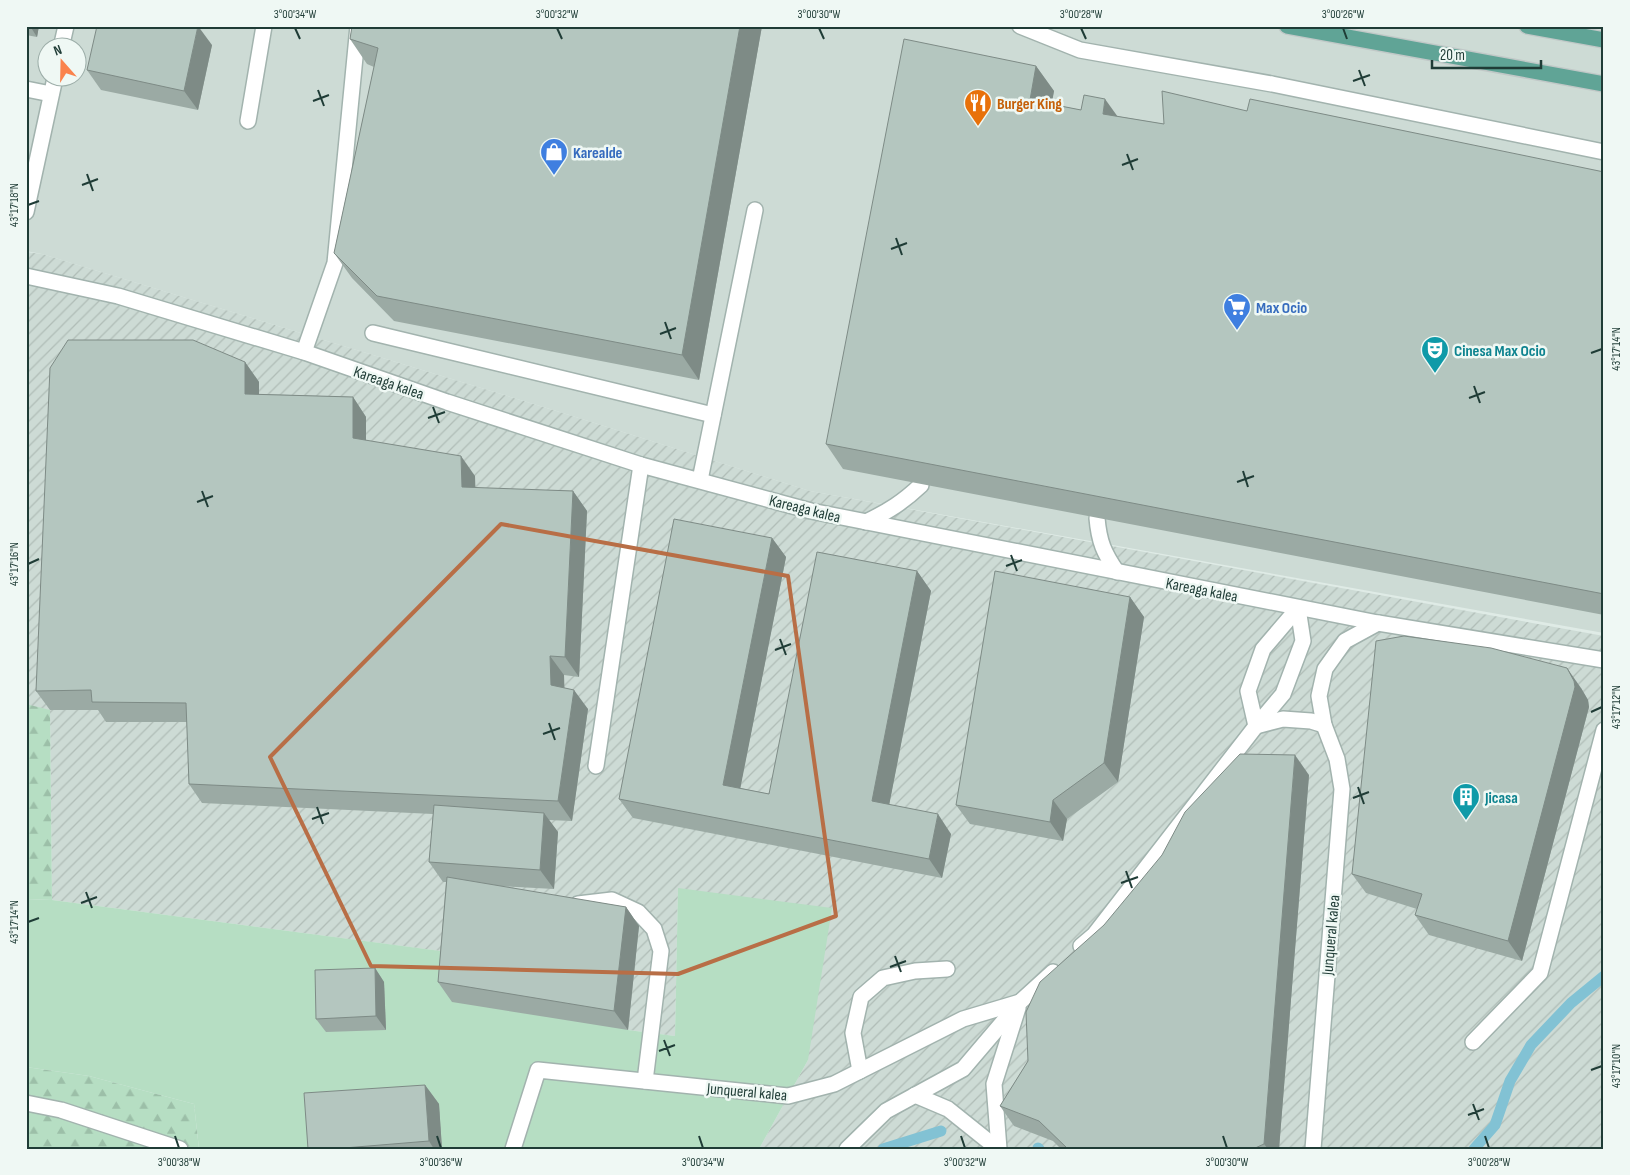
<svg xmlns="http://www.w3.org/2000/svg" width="1630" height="1175" font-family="'Sofia Sans Condensed',sans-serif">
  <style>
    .built { fill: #cddbd5; fill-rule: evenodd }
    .industrial { fill: url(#industrial-furrows) }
    .green { fill: #b6dec3 }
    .forest { fill: url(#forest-firs) }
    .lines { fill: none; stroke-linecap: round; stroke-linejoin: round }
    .stream { stroke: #82c2d4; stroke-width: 11 }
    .service-casing { stroke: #a2b3ae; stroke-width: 18 }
    .minor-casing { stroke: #a2b3ae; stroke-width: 18 }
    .primary-casing { stroke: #c0c8c7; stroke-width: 18 }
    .service { stroke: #fff; stroke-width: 15 }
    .minor { stroke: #fff; stroke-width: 15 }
    .primary { stroke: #60a496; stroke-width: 15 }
    .wall { fill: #9baaa4 }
    .shaded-wall { fill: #7e8b86 }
    .building { fill: #b4c6bf; stroke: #7e8b86 }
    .marked { fill: none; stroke: #b86e46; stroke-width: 4; stroke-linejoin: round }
    .ticks { fill: none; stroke: #1f3c36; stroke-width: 2 }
    .labels { text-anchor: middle; stroke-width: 5; stroke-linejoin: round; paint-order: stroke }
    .food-label { font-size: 16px; font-weight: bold; fill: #c56008; stroke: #eff8f4; text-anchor: start }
    .shop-label { font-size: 16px; font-weight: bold; fill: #366cbe; stroke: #eff8f4; text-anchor: start }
    .culture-label { font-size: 16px; font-weight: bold; fill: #0d838f; stroke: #eff8f4; text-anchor: start }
    .street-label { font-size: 16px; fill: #1f3c36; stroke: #eff8f4 }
    .neatline { fill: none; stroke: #1f3c36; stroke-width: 2 }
    .ticks-label { font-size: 12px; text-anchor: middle; fill: #1f3c36 }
  </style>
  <defs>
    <pattern id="industrial-furrows" width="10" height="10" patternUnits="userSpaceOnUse" patternTransform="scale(1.25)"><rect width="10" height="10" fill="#cddbd5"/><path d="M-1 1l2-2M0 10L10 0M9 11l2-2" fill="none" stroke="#b0bdb7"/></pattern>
    <pattern id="forest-firs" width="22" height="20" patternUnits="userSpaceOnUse" patternTransform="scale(1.25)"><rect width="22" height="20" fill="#b6dec3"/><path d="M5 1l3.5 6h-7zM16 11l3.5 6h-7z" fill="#9cbfa8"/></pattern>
  </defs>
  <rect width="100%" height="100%" fill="#dfebe6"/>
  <path class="built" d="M26,26H1604V633L810,491L563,413L42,254L26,251ZM48,48H78V78H48Z"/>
  <polygon class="industrial" points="26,252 42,254 563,413 810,491 1604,636 1604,1149 759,1149 808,1060 678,888 675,1036 628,1030 452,1002 455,953 52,900 50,711 26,704"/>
  <polygon class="green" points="678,888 832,908 808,1060 759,1149 199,1149 194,1104 89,1076 26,1067 26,899 52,900 456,953 628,1030 675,1036"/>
  <g class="forest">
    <polygon points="26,704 50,710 52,900 26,899"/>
    <polygon points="26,1067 89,1076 194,1104 199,1149 26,1149"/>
  </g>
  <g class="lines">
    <g class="stream">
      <polyline points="1038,1148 1039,1149"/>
      <polyline points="883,1149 941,1131"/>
      <polyline points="1474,1149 1495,1125 1510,1081 1531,1045 1571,1003 1604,976"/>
    </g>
    <defs>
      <g id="service">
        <polyline points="1020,26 1080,50 1272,84 1604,152"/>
        <polyline points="26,89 51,94"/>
        <polyline points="248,121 264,26"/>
        <polyline points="373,333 713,415"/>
        <polyline points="304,352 335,263 358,26"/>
        <polyline points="700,480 755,210"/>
        <path d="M1097,518C1099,542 1104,553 1117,572"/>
        <path d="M866,522C889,511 903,502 921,485"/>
        <polyline points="596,766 641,465"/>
        <polyline points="578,904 612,900 638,912 654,929 661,951 645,1081"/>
        <polyline points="1473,1042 1540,973 1604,730"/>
        <polyline points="860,1071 853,1033 861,997 883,978 915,971 947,969"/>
      </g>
      <g id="minor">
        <polyline points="61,48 66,26"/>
        <polyline points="26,212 55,78"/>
        <polyline points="26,276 118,296 304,352 447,402 641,465 811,511 1378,623 1604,660"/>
        <polyline points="1256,726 1248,691 1263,649 1298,608"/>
        <polyline points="1256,726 1283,719 1311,721 1324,725"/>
        <polyline points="1081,946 1094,935 1256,726 1283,694 1303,641 1298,608"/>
        <polyline points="915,1095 948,1109 998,1149"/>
        <polyline points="26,1103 61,1110 180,1149"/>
        <polyline points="513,1149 538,1070 788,1096 834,1084 963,1019 1020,1002"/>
        <polyline points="847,1149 886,1111 963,1069 1020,1002 1053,972"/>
        <polyline points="999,1149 994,1084 1018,1008"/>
        <polyline points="1313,1149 1342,789 1337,759 1324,725 1319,696 1325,669 1345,641 1378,623"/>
      </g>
      <g id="primary">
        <polyline points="1287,26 1604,84"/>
        <polyline points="1527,26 1604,40"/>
      </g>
    </defs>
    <use href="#service" class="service-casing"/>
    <use href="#minor" class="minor-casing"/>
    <use href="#primary" class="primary-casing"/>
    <use href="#service" class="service"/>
    <use href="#minor" class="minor"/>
    <use href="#primary" class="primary"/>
  </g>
  <g class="wall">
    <polygon points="26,26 39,26 37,37 26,35"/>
    <polygon points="352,26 762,26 699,380 394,321 352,278 334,253 374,67 367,64 350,39"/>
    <polygon points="212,45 198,110 101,90 87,70"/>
    <polygon points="1036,66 1054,91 1051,104 1081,110 1164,124 1247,111 1604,172 1604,615 843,469 826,444"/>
    <polygon points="245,362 259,382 259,394 353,397 366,417 366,440 475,476 475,488 573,491 587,511 579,677 564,675 564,688 588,709 572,821 549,820 558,832 554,889 498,886 626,907 639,926 628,1030 452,1002 438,982 446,882 443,882 429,862 433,814 202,803 189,784 187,722 106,722 98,710 50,710 36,691"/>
    <polygon points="772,538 786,557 740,788 769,794 917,571 931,591 889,805 951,834 942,878 633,818 619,799"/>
    <polygon points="1130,597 1144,617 1118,782 1067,819 1063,841 970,824 956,805"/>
    <polygon points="1581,688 1588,700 1589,707 1522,961 1429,935 1415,915 1417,909 1366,893 1352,874"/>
    <polygon points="1309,775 1279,1149 1061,1149 1053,1141 1014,1126 1000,1106 1028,1061"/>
    <polygon points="375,968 384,982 386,1030 326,1032 316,1019"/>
    <polygon points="425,1085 439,1104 442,1149 308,1149"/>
  </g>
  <g class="shaded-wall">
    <polygon points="30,26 39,26 37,37"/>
    <polygon points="198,26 212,45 198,110 184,91"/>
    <polygon points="740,26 762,26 699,380 682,355"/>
    <polygon points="1036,66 1054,91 1048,125 1030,100"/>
    <polygon points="1105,99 1123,124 1103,114"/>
    <polygon points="245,362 259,382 259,413 245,394"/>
    <polygon points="353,397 366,417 366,458 353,438"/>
    <polygon points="461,456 475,476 476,507 462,487"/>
    <polygon points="573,491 587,511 579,677 565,657"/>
    <polygon points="772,538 786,557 737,805 723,785"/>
    <polygon points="917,571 931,591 886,821 872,801"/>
    <polygon points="1130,597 1144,617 1118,782 1104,763"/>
    <polygon points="550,656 564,675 565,705 551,685"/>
    <polygon points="1567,668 1581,688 1588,700 1589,707 1522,961 1508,941"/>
    <polygon points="574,690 588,709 572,821 558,801"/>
    <polygon points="1295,755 1309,775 1279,1149 1268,1149 1264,1144"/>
    <polygon points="1053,800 1067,819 1063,841 1050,822"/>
    <polygon points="544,813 558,832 554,889 540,870"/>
    <polygon points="938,814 951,834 942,878 929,859"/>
    <polygon points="626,907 639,926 628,1030 614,1011"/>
    <polygon points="375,968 384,982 386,1030 376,1016"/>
    <polygon points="425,1085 439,1104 442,1149 434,1149 429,1141"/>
  </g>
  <g class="building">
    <polygon points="97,26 198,26 184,91 87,70"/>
    <polygon points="352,26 740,26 682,355 377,296 334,253 378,48 350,39"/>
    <polygon points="904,39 1036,66 1030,100 1081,110 1084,95 1105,99 1103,114 1164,124 1162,91 1247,111 1250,99 1604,172 1604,594 826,444"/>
    <polygon points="68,340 193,340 245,362 245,394 353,397 353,438 461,456 462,487 573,491 565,657 550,656 551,685 574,690 558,801 189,784 186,703 92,702 91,690 36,691 50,368"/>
    <polygon points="674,519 772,538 723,785 769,794 817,552 917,571 872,801 938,814 929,859 619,799"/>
    <polygon points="995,571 1130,597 1104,763 1053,800 1050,822 956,805"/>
    <polygon points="1404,636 1491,648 1567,668 1574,681 1575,687 1508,941 1415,915 1422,894 1352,874 1376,641"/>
    <polygon points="1240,754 1295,755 1264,1144 1253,1149 1068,1149 1039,1121 1000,1106 1028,1061 1026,1012 1040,982 1104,925 1162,855 1185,812"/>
    <polygon points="434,805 544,813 540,870 429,862"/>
    <polygon points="447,877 626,907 614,1011 438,982"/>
    <polygon points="375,968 376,1016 316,1019 315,970"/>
    <polygon points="425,1085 429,1141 332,1149 308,1149 304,1093"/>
  </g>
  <path class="marked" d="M501,524L788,576L836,916L678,974L371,966L270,757Z"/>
  <path class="ticks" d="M295,28L300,39M557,28L562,39M819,28L824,39M1081,28L1086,39M1343,28L1347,39M1359,70L1365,86M1353,81L1370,75M318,90L324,106M313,101L329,95M1127,154L1133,170M1122,165L1138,159M87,174L93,191M82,185L98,179M28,205L39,201M896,238L902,255M891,249L907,243M665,322L671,339M660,334L676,328M1591,353L1602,349M1474,386L1480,403M1469,398L1485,392M433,407L439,423M428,418L445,412M1243,471L1248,487M1237,482L1254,476M202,491L208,507M197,502L213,496M1011,555L1017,571M28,564L39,559M1006,566L1022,560M780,639L786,655M775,650L791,644M1591,712L1602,707M549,723L555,740M543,734L560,728M1358,787L1364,804M1353,798L1369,792M317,807L323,824M312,819L329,813M1126,871L1132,888M1121,883L1138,877M86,892L92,908M81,903L97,897M28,922L39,918M895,956L901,972M890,967L906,961M664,1040L670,1056M659,1051L675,1045M1591,1070L1602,1066M1473,1104L1479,1120M1468,1115L1484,1109M175,1136L179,1148M437,1136L441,1148M699,1136L703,1148M961,1136L965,1148M1223,1136L1227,1148M1485,1136L1489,1148"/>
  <defs>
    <symbol id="restaurant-pin" viewBox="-11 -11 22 30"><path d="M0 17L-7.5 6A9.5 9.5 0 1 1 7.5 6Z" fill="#e8710a" stroke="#eff8f4"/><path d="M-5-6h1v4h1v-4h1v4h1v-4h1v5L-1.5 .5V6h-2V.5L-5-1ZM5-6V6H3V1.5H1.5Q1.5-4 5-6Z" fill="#fff"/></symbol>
    <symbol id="shop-pin" viewBox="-11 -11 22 30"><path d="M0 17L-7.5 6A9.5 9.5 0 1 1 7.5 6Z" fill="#3f7fe0" stroke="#eff8f4"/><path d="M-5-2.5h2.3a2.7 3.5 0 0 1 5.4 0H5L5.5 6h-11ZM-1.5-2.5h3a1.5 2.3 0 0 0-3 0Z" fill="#fff"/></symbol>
    <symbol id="supermarket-pin" viewBox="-11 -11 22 30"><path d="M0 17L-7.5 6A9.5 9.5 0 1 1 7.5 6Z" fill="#3f7fe0" stroke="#eff8f4"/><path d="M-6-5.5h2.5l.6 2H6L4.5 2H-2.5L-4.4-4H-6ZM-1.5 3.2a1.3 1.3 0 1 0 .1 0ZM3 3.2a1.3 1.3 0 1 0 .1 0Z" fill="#fff"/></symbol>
    <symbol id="theatre-pin" viewBox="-11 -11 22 30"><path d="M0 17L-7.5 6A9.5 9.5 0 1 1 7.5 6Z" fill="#0f9aa8" stroke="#eff8f4"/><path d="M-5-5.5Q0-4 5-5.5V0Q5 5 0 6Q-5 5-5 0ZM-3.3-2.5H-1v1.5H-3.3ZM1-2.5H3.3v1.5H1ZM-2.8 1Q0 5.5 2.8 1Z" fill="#fff"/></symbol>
    <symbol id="building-pin" viewBox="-11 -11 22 30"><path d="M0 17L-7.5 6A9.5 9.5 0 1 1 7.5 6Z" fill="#0f9aa8" stroke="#eff8f4"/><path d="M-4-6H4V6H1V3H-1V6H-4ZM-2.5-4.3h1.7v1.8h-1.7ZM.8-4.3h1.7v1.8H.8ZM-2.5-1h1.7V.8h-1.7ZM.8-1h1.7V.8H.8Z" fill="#fff"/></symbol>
  </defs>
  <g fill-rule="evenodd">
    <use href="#restaurant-pin" x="962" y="87" width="32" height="43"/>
    <use href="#shop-pin" x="538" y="136" width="32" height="43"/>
    <use href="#supermarket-pin" x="1221" y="291" width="32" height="43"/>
    <use href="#theatre-pin" x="1419" y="334" width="32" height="43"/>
    <use href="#building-pin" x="1450" y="781" width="32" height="43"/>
  </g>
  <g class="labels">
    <g class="food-label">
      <text x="997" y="109">Burger King</text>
    </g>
    <g class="shop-label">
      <text x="573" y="158">Karealde</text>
      <text x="1256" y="313">Max Ocio</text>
    </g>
    <g class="culture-label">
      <text x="1454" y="356">Cinesa Max Ocio</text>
      <text x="1485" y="803">Jicasa</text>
    </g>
    <g class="street-label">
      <text transform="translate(389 382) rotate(19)" y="6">Kareaga kalea</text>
      <text transform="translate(805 508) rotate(14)" y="6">Kareaga kalea</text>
      <text transform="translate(1202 589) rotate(11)" y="6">Kareaga kalea</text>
      <text transform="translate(1330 935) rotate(-85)" y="6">Junqueral kalea</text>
      <text transform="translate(747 1091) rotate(5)" y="6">Junqueral kalea</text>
    </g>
  </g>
  <rect width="1630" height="1175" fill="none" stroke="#eff8f4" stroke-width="55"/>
  <g transform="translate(62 62) rotate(340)"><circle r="24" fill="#eff8f4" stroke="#9cada8"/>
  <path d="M0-4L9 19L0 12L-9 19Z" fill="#fa834d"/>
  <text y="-8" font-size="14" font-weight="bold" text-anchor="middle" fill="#1f3c36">N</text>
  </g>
  <path d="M1432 60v8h109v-8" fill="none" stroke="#1f3c36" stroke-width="2.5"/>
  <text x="1440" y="60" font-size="15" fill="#1f3c36" stroke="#eff8f4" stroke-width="4" paint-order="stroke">20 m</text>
  <rect x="28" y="28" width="1574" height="1120" class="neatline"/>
  <g class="ticks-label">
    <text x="295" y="18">3°00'34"W</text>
    <text x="557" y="18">3°00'32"W</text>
    <text x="819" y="18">3°00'30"W</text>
    <text x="1081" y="18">3°00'28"W</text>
    <text x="1343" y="18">3°00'26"W</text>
    <text transform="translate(14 205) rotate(-90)" y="4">43°17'18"N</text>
    <text transform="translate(1616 349) rotate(-90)" y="4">43°17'14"N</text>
    <text transform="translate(14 564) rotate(-90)" y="4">43°17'16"N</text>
    <text transform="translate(1616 707) rotate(-90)" y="4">43°17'12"N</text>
    <text transform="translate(14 922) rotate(-90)" y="4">43°17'14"N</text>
    <text transform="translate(1616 1066) rotate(-90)" y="4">43°17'10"N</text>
    <text x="179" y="1166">3°00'38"W</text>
    <text x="441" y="1166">3°00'36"W</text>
    <text x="703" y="1166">3°00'34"W</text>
    <text x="965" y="1166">3°00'32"W</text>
    <text x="1227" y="1166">3°00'30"W</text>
    <text x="1489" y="1166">3°00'28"W</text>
  </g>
</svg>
